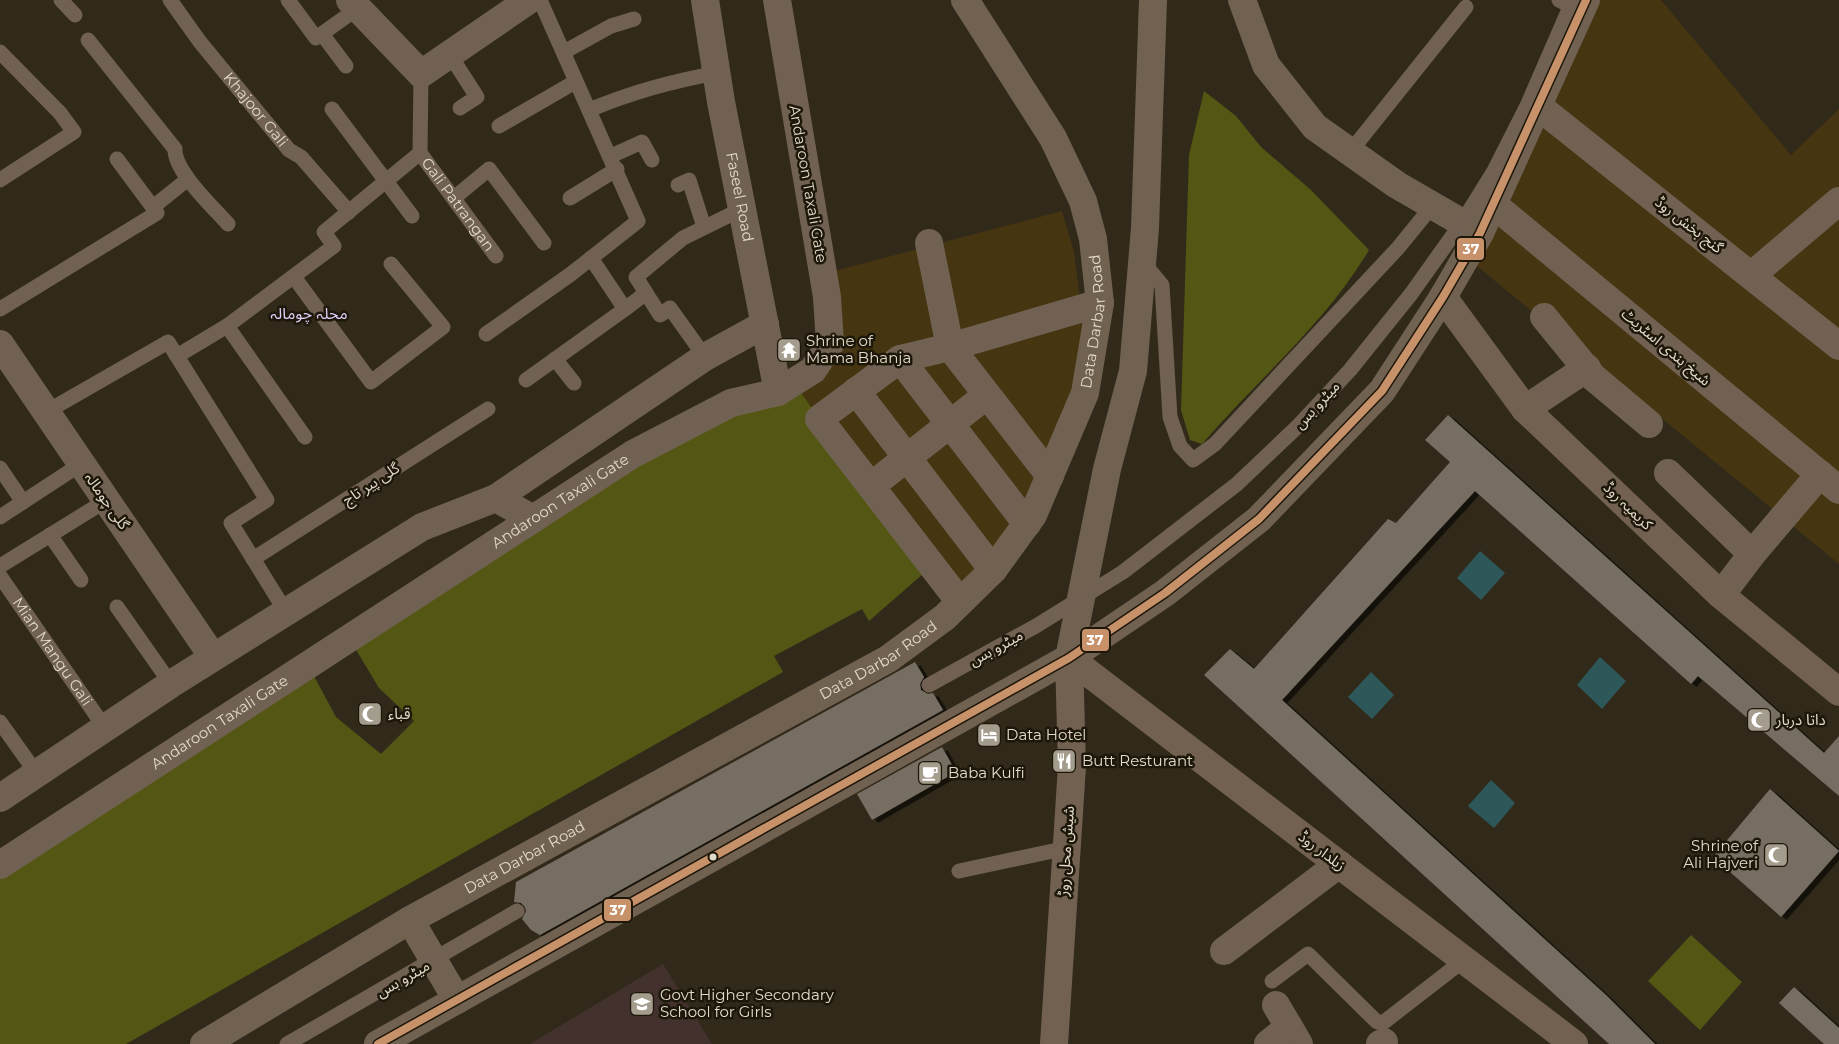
<svg xmlns="http://www.w3.org/2000/svg" width="1839" height="1044" font-family="Montserrat,'Noto Sans Arabic',sans-serif">
  <style>
    .built { fill: #453511 }
    .education { fill: #43312e }
    .green { fill: #545713 }
    .water { fill: #2d5759 }
    .building { fill: #766e62; filter: url(#shadow) }
    .lines { fill: none; stroke-linecap: round; stroke-linejoin: round }
    .lane { stroke: #716152; stroke-width: 15 }
    .street { stroke: #716152; stroke-width: 28 }
    .secondary { stroke: #726150; stroke-width: 28 }
    .primary { stroke: #716150; stroke-width: 28 }
    .lane-bridge { stroke: #716152; stroke-width: 15 }
    .bus-1-casing { stroke: #1d170a; stroke-width: 11 }
    .bus-1 { stroke: #c7916a; stroke-width: 8 }
    .bus-dot { fill: #e2dac9; stroke: #1d170a; stroke-width: 2 }
    .labels { text-anchor: middle; stroke-width: 5; stroke-linejoin: round; paint-order: stroke }
    .street-label { font-size: 15px; fill: #e2dac9; stroke: #1d170a }
    .poi-label { font-size: 15px; fill: #e2dac9; stroke: #1d170a; text-anchor: start }
    .neighbourhood-label { font-size: 16px; fill: #dfcef8; stroke: #1d170a }
    .line-badge { stroke: #1d170a; stroke-width: 2 }
    .badge-label { font-size: 14px; text-anchor: middle; font-weight: bold; fill: #fff }
  </style>
  <defs>
    <filter id="shadow"><feDropShadow dx="5.5" dy="3" stdDeviation="0" flood-color="#0009"/></filter>
  </defs>
  <rect width="100%" height="100%" fill="#312a1a"/>
  <g class="built">
    <polygon points="1586,0 1661,0 1791,155 1839,109 1839,564 1467,258"/>
    <polygon points="1062,211 1074,252 1085,337 1057,461 960,602 819,419 794,382 830,336 823,274"/>
  </g>
  <polygon class="education" points="663,964 712,1044 530,1044"/>
  <g class="green">
    <path d="M1204,91L1236,116L1261,147L1311,190L1369,250C1325,324 1258,379 1202,444L1190,440L1181,410L1189,155Z"/>
    <polygon points="794,382 819,419 932,566 869,621 862,609 774,656 783,672 126,1044 0,1044 0,865 308,665 336,717 381,754 414,721 379,688 349,638 633,454"/>
    <polygon points="1691,935 1742,982 1700,1030 1648,981"/>
  </g>
  <g class="water">
    <polygon points="1480,551 1505,573 1481,600 1457,578"/>
    <polygon points="1600,657 1626,681 1602,709 1577,685"/>
    <polygon points="1371,672 1394,695 1372,719 1348,697"/>
    <polygon points="1491,780 1515,803 1494,828 1468,806"/>
  </g>
  <g class="building">
    <polygon points="1448,415 1824,753 1839,736 1839,796 1698,676 1691,684 1475,491 1282,700 1607,996 1655,1044 1609,1044 1204,675 1230,649 1254,669 1388,519 1396,523 1450,462 1425,440"/>
    <polygon points="915,662 924,677 920,684 921,690 928,694 933,693 943,710 540,935 531,930 522,919 526,911 525,907 521,903 514,902 516,882"/>
    <polygon points="942,747 956,772 872,820 857,794"/>
    <polygon points="1770,789 1839,851 1781,917 1713,857"/>
    <polygon points="1794,987 1839,1028 1839,1044 1824,1044 1779,1003"/>
  </g>
  <g class="lines">
    <g class="lane">
      <polyline points="61,0 75,15"/>
      <path id="s1" d="M170,0L200,42L289,150L301,157L349,212"/>
      <polyline points="288,0 316,38 358,8"/>
      <polyline points="1559,0 1581,11"/>
      <polyline points="322,34 346,66"/>
      <path d="M88,40L175,149C174,171 213,207 228,224"/>
      <polyline points="0,52 60,113 74,132 0,180"/>
      <polyline points="564,52 611,26 634,19"/>
      <polyline points="450,55 477,97 460,108"/>
      <polyline points="332,109 412,216"/>
      <path d="M589,110C633,92 669,82 717,73"/>
      <polyline points="499,126 575,82"/>
      <polyline points="1350,152 1466,7"/>
      <path id="s2" d="M420,153L496,256"/>
      <polyline points="611,156 642,142 652,160"/>
      <polyline points="678,185 689,180 704,227"/>
      <polyline points="454,198 489,169 544,243"/>
      <polyline points="570,198 617,169"/>
      <polyline points="153,207 188,179"/>
      <polyline points="1142,261 1162,285 1170,417 1180,446 1193,460 1215,444 1398,248 1433,205"/>
      <polyline points="294,277 371,382 443,327 391,264"/>
      <polyline points="646,293 660,315 670,308 705,357"/>
      <polyline points="0,309 157,213 117,159"/>
      <polyline points="625,309 646,293 636,277 683,238 742,209"/>
      <polyline points="227,326 305,437"/>
      <polyline points="486,334 571,274 638,221 540,0"/>
      <polyline points="177,356 227,326 334,246 324,232 420,153 421,74"/>
      <polyline points="555,359 574,383"/>
      <polyline points="526,380 625,309 591,258"/>
      <polyline points="46,412 168,342 267,500 231,523 286,612"/>
      <polyline points="0,468 23,502"/>
      <polyline points="0,517 81,464"/>
      <polyline points="50,535 81,580"/>
      <polyline points="253,559 488,409"/>
      <polyline points="0,566 107,500"/>
      <path id="s3" d="M0,576L105,728"/>
      <polyline points="117,607 171,684"/>
      <polyline points="0,722 37,774"/>
      <polyline points="959,871 1067,848"/>
      <polyline points="1272,981 1308,954 1377,1022 1384,1022 1464,960"/>
    </g>
    <g class="street">
      <polyline points="350,0 421,74 529,0"/>
      <path id="s4" d="M705,0L721,102L778,392"/>
      <polyline points="1538,106 1839,346"/>
      <polyline points="1494,205 1839,490"/>
      <polyline points="929,243 950,347 1050,476"/>
      <polyline points="1752,275 1839,201"/>
      <polyline points="1544,317 1593,377 1649,424"/>
      <polyline points="0,344 213,657"/>
      <polyline points="900,359 1027,524"/>
      <polyline points="856,391 993,570"/>
      <polyline points="1525,409 1587,368"/>
      <polyline points="1668,473 1752,554"/>
      <polyline points="871,486 987,395"/>
      <polyline points="496,498 705,357 765,324"/>
      <polyline points="1721,595 1752,554 1820,474"/>
      <polyline points="960,602 819,419 900,359 950,347 1100,303"/>
      <polyline points="0,798 171,684 422,527 496,498 533,519"/>
      <path id="s5" d="M0,865L633,454L731,403L778,392L813,370L830,344L827,297L777,0"/>
      <polyline points="1224,951 1339,864"/>
      <polyline points="1276,1005 1299,1044"/>
      <polyline points="1268,1044 1289,1027"/>
      <polyline points="1380,1044 1384,1042"/>
    </g>
    <g class="secondary">
      <polyline points="1443,297 1525,409 1721,595 1839,692"/>
      <polyline points="1069,658 1574,1044"/>
      <polyline points="1054,1044 1072,766 1069,658"/>
    </g>
    <g class="primary">
      <polyline points="1242,0 1266,65 1315,127 1397,185 1480,233"/>
      <polyline points="1069,658 1107,469 1133,371 1145,228 1153,0"/>
      <polyline points="410,920 457,1000"/>
      <path id="s6" d="M204,1044L410,920L888,659L945,617L993,570L1033,515L1085,393L1100,303L1093,239L1083,201L1053,138L965,0"/>
      <polyline points="378,1044 1069,658 1165,593 1259,519 1382,391 1443,297 1480,233 1586,0"/>
    </g>
    <g class="lane-bridge">
      <polyline points="929,685 1036,626 1123,572 1237,484 1297,427 1350,370 1411,294 1463,221 1494,171 1527,106 1573,0"/>
      <polyline points="287,1044 517,911"/>
    </g>
    <defs>
      <polyline id="bus-1" points="378,1044 1069,658 1165,593 1259,519 1382,391 1443,297 1480,233 1586,0"/>
    </defs>
    <use href="#bus-1" class="bus-1-casing"/>
    <use href="#bus-1" class="bus-1"/>
  </g>
  <defs>
    <symbol id="temple-square" viewBox="-11 -11 22 22"><rect x="-9" y="-9" width="18" height="18" rx="4" fill="#a49c8c" stroke="#1d170a"/><path d="M0-6L5-2H3V0L6.5 2.5H4V6H1.5V3h-3V6H-4V2.5H-6.5L-3 0V-2H-5Z" fill="#fff"/></symbol>
    <symbol id="mosque-square" viewBox="-11 -11 22 22"><rect x="-9" y="-9" width="18" height="18" rx="4" fill="#a49c8c" stroke="#1d170a"/><path d="M3.5-4.9A6 6 0 1 0 3.5 4.9A5 5 0 1 1 3.5-4.9Z" fill="#fff"/></symbol>
    <symbol id="hotel-square" viewBox="-11 -11 22 22"><rect x="-9" y="-9" width="18" height="18" rx="4" fill="#a49c8c" stroke="#1d170a"/><path d="M-6-4.5h1.5V1H6V5H4.5V3h-9V5H-6ZM-4 0a1.8 1.8 0 1 1 3.6 0ZM.5 0V-2.5h3Q6-2.5 6 0Z" fill="#fff"/></symbol>
    <symbol id="restaurant-square" viewBox="-11 -11 22 22"><rect x="-9" y="-9" width="18" height="18" rx="4" fill="#a49c8c" stroke="#1d170a"/><path d="M-5-6h1v4h1v-4h1v4h1v-4h1v5L-1.5 .5V6h-2V.5L-5-1ZM5-6V6H3V1.5H1.5Q1.5-4 5-6Z" fill="#fff"/></symbol>
    <symbol id="cafe-square" viewBox="-11 -11 22 22"><rect x="-9" y="-9" width="18" height="18" rx="4" fill="#a49c8c" stroke="#1d170a"/><path d="M-5.5-4.5H6V0H3Q3 3.5 0 3.5H-2.5Q-5.5 3.5-5.5 0ZM3-3.2v2h1.7v-2ZM-6 4.5H4V6H-6Z" fill="#fff"/></symbol>
    <symbol id="university-square" viewBox="-11 -11 22 22"><rect x="-9" y="-9" width="18" height="18" rx="4" fill="#a49c8c" stroke="#1d170a"/><path d="M0-5L7-2L0 1L-7-2ZM-4 1L0 2.5L4 1V4Q0 6-4 4Z" fill="#fff"/></symbol>
  </defs>
  <g fill-rule="evenodd">
    <use href="#temple-square" x="775" y="336" width="28" height="28"/>
    <use href="#mosque-square" x="356" y="700" width="28" height="28"/>
    <use href="#mosque-square" x="1745" y="706" width="28" height="28"/>
    <use href="#hotel-square" x="975" y="721" width="28" height="28"/>
    <use href="#restaurant-square" x="1050" y="747" width="28" height="28"/>
    <use href="#cafe-square" x="916" y="759" width="28" height="28"/>
    <use href="#mosque-square" x="1762" y="841" width="28" height="28"/>
    <use href="#university-square" x="628" y="990" width="28" height="28"/>
  </g>
  <circle class="bus-dot" cx="713" cy="857" r="4.5"/>
  <g class="labels">
    <g class="street-label">
      <text dy="5" stroke="none"><textPath href="#s1" startOffset="139">Khajoor Gali</textPath></text>
      <text transform="translate(808 184) rotate(80)" y="5">Andaroon Taxali Gate</text>
      <text dy="5" stroke="none"><textPath href="#s4" startOffset="200">Faseel Road</textPath></text>
      <text dy="5" stroke="none"><textPath href="#s2" startOffset="64">Gali Patrangan</textPath></text>
      <text transform="translate(1689 225) rotate(38)" y="5">گنج بخش روڈ</text>
      <text dy="5" stroke="none"><textPath href="#s6" startOffset="1196">Data Darbar Road</textPath></text>
      <text transform="translate(1666 347) rotate(40)" y="5">شیخ ہندی اسٹریٹ</text>
      <text transform="translate(1317 405) rotate(-47)" y="5">میٹرو بس</text>
      <text transform="translate(371 484) rotate(-33)" y="5">گلی پیر تاج</text>
      <text transform="translate(107 501) rotate(55)" y="5">گلی چومالہ</text>
      <text dy="5" stroke="none"><textPath href="#s5" startOffset="668">Andaroon Taxali Gate</textPath></text>
      <text transform="translate(1628 506) rotate(44)" y="5">کریمیہ روڈ</text>
      <text transform="translate(996 648) rotate(-29)" y="5">میٹرو بس</text>
      <text dy="5" stroke="none"><textPath href="#s3" startOffset="92">Mian Mangu Gali</textPath></text>
      <text dy="5" stroke="none"><textPath href="#s6" startOffset="776">Data Darbar Road</textPath></text>
      <text dy="5" stroke="none"><textPath href="#s5" startOffset="262">Andaroon Taxali Gate</textPath></text>
      <text transform="translate(1066 851) rotate(-86)" y="5">شیش محل روڑ</text>
      <text transform="translate(1322 851) rotate(37)" y="5">زیلدار روڈ</text>
      <text dy="5" stroke="none"><textPath href="#s6" startOffset="371">Data Darbar Road</textPath></text>
      <text transform="translate(403 979) rotate(-30)" y="5">میٹرو بس</text>
    </g>
    <g class="poi-label">
      <text x="806" y="346">Shrine of<tspan x="806" dy="17">Mama Bhanja</tspan></text>
      <text x="388" y="719">قباء</text>
      <text x="1776" y="725">داتا دربار</text>
      <text x="1006" y="740">Data Hotel</text>
      <text x="1082" y="766">Butt Resturant</text>
      <text x="948" y="778">Baba Kulfi</text>
      <text x="1758" y="851" text-anchor="end">Shrine of<tspan x="1758" dy="17">Ali Hajveri</tspan></text>
      <text x="660" y="1000">Govt Higher Secondary<tspan x="660" dy="17">School for Girls</tspan></text>
    </g>
    <g class="neighbourhood-label">
      <text x="309" y="319">محلہ چومالہ</text>
    </g>
  </g>
  <g class="line-badge">
    <rect x="1456" y="237" width="29" height="24" rx="5" fill="#c7916a"/>
    <rect x="1081" y="628" width="29" height="24" rx="5" fill="#c7916a"/>
    <rect x="603" y="898" width="29" height="24" rx="5" fill="#c7916a"/>
  </g>
  <g class="badge-label">
    <text x="1471" y="254">37</text>
    <text x="1095" y="645">37</text>
    <text x="618" y="915">37</text>
  </g>
</svg>
